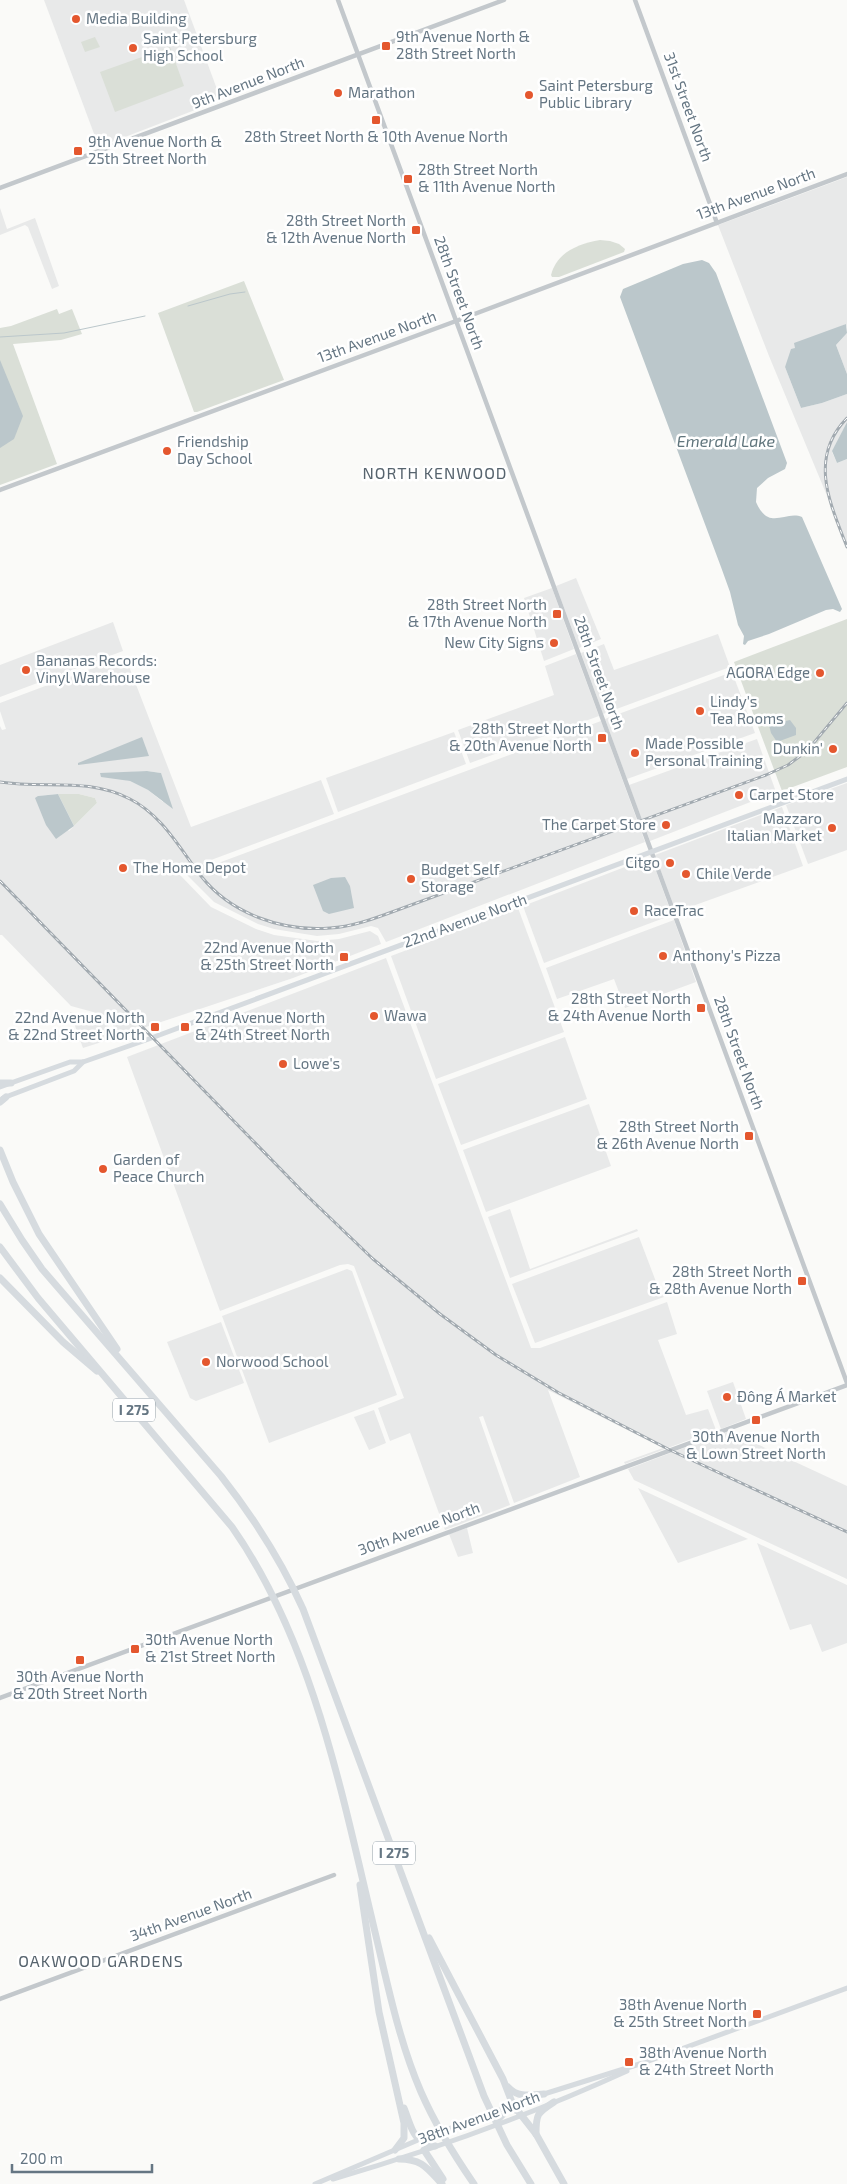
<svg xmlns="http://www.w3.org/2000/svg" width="847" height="2184" font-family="'Exo 2',sans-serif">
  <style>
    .built { fill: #e8e9e9; fill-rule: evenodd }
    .green { fill: #dadfd7 }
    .water { fill: #bbc7cb }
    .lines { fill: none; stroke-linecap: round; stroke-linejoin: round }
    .stream { stroke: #bbc7cb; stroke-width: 1 }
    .tertiary { stroke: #c3c8cc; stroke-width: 4.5 }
    .secondary { stroke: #d6dbdf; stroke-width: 5 }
    .motorway { stroke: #d6dbdf; stroke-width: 7 }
    .rail-casing { stroke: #a2aab0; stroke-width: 3 }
    .rail { stroke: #fff; stroke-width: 1; stroke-dasharray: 4; stroke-linecap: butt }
    .poi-dot { fill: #e4572e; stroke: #fff; stroke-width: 2 }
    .labels { text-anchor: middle; stroke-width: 5; stroke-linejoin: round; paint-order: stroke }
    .shield { fill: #fff; stroke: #939fa8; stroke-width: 1 }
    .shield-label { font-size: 14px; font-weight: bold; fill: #657683 }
    .poi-label { font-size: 15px; fill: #657683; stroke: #fff; text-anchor: start }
    .street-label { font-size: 15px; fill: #657683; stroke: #fff }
    .water-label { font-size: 16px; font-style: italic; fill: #60757c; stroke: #fff }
    .neighbourhood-label { font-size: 16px; letter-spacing: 1px; fill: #57646e; stroke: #fff }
  </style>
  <rect width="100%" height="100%" fill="#fafaf8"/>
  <g class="built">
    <polygon points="44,0 184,0 221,100 99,147"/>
    <polygon points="847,177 847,328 846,324 795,348 785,367 801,408 822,403 847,394 847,422 832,452 837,463 847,459 847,544 769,356 718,225"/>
    <polygon points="0,208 7,229 35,218 59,286 52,289 28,227 25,225 0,235"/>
    <polygon points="847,333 847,374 836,345"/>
    <polygon points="576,578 601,639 579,648 556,586"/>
    <polygon points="552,588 574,649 544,661 524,598"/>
    <polygon points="113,622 123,651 0,697 0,665"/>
    <polygon points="718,634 730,667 603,714 581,653 604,644 614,670"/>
    <polygon points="576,654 599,716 470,763 458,730 554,695 545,666"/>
    <path d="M125,656L191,827L321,780L334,814L203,863L205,868L601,721L645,842L386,942L378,928L371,926L339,934L317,936L274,929L258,924L214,902L183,871L180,875L211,907L256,929L274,935L317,941L339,939L370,931L378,936L381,944L293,978L119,1036L111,1022L104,1015L71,1006L2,935H0V726L2,730L6,729L0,711V703ZM147,771L161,773L163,802L148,790L130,781L100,774ZM58,794H79L95,798L97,803L69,831L38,796Z"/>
    <polygon points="732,672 755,733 627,779 605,719"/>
    <polygon points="454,732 466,764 338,812 326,778"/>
    <polygon points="757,739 776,792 650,841 629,785"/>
    <polygon points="847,783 847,850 808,864 786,805"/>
    <polygon points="782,807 803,866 676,912 655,855"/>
    <polygon points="651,857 672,915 544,963 523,906"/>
    <polygon points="518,908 564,1032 436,1079 391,956"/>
    <polygon points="674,920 696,982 625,1008 614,979 557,999 546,968"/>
    <polygon points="386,958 531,1348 540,1348 667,1302 677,1334 658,1340 686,1415 708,1409 716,1430 625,1464 624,1462 663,1448 548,1390 580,1477 514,1503 483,1416 479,1417 510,1505 445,1530 410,1433 390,1441 378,1408 404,1398 354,1266 348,1264 340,1265 220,1311 127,1057"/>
    <polygon points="70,1012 102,1019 108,1025 114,1038 83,1048"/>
    <polygon points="565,1037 587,1099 461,1145 438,1084"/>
    <polygon points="589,1104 611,1166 486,1212 463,1150"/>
    <polygon points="510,1209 530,1269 637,1229 638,1231 510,1278 488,1217"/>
    <polygon points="639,1237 658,1287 664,1297 535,1343 512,1284"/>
    <polygon points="347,1269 352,1271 397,1395 269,1443 222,1316"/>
    <polygon points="221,1322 244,1383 196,1401 190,1398 167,1342"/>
    <polygon points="733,1382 746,1419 721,1429 707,1391"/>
    <polygon points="374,1410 386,1443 369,1450 354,1417"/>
    <polygon points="729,1431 847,1486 847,1579 634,1480 628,1469"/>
    <polygon points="638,1488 651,1494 748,1539 678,1563"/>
    <polygon points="467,1528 473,1553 458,1557 449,1534"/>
    <polygon points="757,1543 847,1585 847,1643 822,1652 811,1624 790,1630"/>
  </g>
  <g class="green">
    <polygon points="95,37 100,47 85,52 81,42"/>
    <polygon points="170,47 184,86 115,112 100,72"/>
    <path d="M600,240L610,241L619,244L625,249L624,252L559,277H552L551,275C557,252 578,244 600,240Z"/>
    <polygon points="244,281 284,380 197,412 194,412 158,313"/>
    <polygon points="57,309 59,314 72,309 82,334 61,340 13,344 57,464 0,485 0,328 11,326"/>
    <polygon points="847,619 847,767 782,791 734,662"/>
    <polygon points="58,794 79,794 95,798 97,803 74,826"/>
  </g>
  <g class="water">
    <path d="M702,260L709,263L716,273L787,463L785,469L768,478L757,488L756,502C769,532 785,510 802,517L842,609L840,612L833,609L826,610L769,634L748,641L745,645L743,644L744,636L738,625L730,592L721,567L620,297L623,289L683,264Z"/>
    <polygon points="846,324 847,333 836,345 847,374 847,394 822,403 801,408 785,367 791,349 795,348 794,343"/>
    <polygon points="0,360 23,416 14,439 0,448"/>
    <polygon points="847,422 847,459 837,463 832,451"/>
    <polygon points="790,720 796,728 796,735 777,742 771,733 769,725"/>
    <polygon points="142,737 149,756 78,765 78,763"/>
    <polygon points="147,771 161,773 173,809 148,790 130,781 101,777 100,773"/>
    <polygon points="58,794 74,826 56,839 46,825 35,798 38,796"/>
    <polygon points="345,877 350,886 354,908 329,914 323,911 313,885 331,878"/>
  </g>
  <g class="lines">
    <g class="stream">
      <polyline points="188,306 230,294 245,292"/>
      <polyline points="0,337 64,333 145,316"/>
    </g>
    <g class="tertiary">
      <polyline points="338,0 847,1383"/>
      <polyline points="635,0 717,223"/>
      <polyline points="0,188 504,0"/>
      <polyline points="0,490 456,321 847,174"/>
      <polyline points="0,1698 847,1385"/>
      <polyline points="0,1999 334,1875"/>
    </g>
    <g class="secondary">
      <polyline points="0,1087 70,1062 83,1062 146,1040 847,779"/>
      <polyline points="3,1098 74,1071 83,1062"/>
      <polyline points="496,2123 512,2106"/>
      <polyline points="426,2145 441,2134"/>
      <path d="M333,2179C433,2150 533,2114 627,2071"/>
      <polyline points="315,2184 418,2140 544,2094 646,2062 847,1988"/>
    </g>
    <g class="motorway">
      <polyline points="0,1083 11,1083"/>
      <polyline points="0,1102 6,1097"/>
      <polyline points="0,1150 13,1182 39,1234 117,1349"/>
      <path d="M0,1204L22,1240L42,1269L221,1476C254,1518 281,1560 303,1609L484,2096L507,2145L531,2184"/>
      <path d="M0,1247L38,1298L232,1527C314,1644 342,1795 375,1932C388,1986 399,2041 421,2092C435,2124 454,2155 474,2184"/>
      <polyline points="0,1278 63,1342 97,1371"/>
      <polyline points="360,1885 379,2012 404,2123 404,2138 395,2150"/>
      <polyline points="429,1938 503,2079 513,2105"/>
      <path d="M508,2087C518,2098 530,2095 544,2094"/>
      <polyline points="507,2107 518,2111 536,2134 564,2184"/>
      <path d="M404,2108C412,2128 412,2142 435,2146"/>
      <path d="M536,2134C536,2114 537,2113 554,2102"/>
      <polyline points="424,2150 443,2179"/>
      <path d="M399,2159C422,2159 427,2168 442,2184"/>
    </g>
    <defs>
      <g id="rail">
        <path d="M847,418C808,458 830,503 847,547"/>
        <path d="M0,782C46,789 87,777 130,799C162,815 180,849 201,876C231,914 283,932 330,928C351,927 373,919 392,912L766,775L788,765L807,751L847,703"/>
        <polyline points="0,881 302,1191 373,1259 440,1314 496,1355 559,1393 670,1450 847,1532"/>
      </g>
    </defs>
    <use href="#rail" class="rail-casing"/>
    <use href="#rail" class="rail"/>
  </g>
  <g class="poi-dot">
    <circle cx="76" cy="19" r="5"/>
    <rect x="381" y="41" width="10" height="10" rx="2.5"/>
    <circle cx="133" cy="48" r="5"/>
    <circle cx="338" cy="93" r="5"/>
    <circle cx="529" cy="95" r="5"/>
    <rect x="371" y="115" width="10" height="10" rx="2.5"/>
    <rect x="73" y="146" width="10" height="10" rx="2.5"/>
    <rect x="403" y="174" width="10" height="10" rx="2.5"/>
    <rect x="411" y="225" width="10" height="10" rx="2.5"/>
    <circle cx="167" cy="451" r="5"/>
    <rect x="552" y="609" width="10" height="10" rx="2.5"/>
    <circle cx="554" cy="643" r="5"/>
    <circle cx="26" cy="670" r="5"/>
    <circle cx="820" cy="673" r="5"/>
    <circle cx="700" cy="711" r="5"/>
    <rect x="597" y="733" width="10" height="10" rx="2.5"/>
    <circle cx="833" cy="749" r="5"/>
    <circle cx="635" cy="753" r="5"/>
    <circle cx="739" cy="795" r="5"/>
    <circle cx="666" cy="825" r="5"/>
    <circle cx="832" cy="828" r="5"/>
    <circle cx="670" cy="863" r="5"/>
    <circle cx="123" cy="868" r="5"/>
    <circle cx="686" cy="874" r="5"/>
    <circle cx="411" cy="879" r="5"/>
    <circle cx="634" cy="911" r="5"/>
    <circle cx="663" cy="956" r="5"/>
    <rect x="339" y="952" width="10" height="10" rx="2.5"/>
    <rect x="696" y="1003" width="10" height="10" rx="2.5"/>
    <circle cx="374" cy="1016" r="5"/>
    <rect x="150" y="1022" width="10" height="10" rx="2.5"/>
    <rect x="180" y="1022" width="10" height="10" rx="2.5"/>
    <circle cx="283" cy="1064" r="5"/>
    <rect x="744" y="1131" width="10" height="10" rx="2.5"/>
    <circle cx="103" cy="1169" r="5"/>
    <rect x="797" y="1276" width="10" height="10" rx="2.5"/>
    <circle cx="206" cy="1362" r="5"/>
    <circle cx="727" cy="1397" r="5"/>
    <rect x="751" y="1415" width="10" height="10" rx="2.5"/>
    <rect x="130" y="1644" width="10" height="10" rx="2.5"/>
    <rect x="75" y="1655" width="10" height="10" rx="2.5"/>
    <rect x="752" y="2009" width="10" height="10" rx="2.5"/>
    <rect x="624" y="2057" width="10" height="10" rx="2.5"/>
  </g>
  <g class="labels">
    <g class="shield">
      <rect x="113" y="1398.5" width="42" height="23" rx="4"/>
      <rect x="373" y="1841.5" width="42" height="23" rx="4"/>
    </g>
    <g class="shield-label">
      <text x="134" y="1415">I 275</text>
      <text x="394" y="1858">I 275</text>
    </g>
    <g class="poi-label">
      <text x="86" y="24">Media Building</text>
      <text x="396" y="42">9th Avenue North &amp;<tspan x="396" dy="17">28th Street North</tspan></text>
      <text x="143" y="44">Saint Petersburg<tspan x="143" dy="17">High School</tspan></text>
      <text x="539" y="91">Saint Petersburg<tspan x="539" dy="17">Public Library</tspan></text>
      <text x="348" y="98">Marathon</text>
      <text x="376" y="142" text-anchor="middle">28th Street North &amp; 10th Avenue North</text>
      <text x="88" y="147">9th Avenue North &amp;<tspan x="88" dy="17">25th Street North</tspan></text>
      <text x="418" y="175">28th Street North<tspan x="418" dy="17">&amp; 11th Avenue North</tspan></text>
      <text x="406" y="226" text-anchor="end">28th Street North<tspan x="406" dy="17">&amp; 12th Avenue North</tspan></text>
      <text x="177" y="447">Friendship<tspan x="177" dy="17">Day School</tspan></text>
      <text x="547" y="610" text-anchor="end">28th Street North<tspan x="547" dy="17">&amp; 17th Avenue North</tspan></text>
      <text x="544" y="648" text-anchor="end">New City Signs</text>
      <text x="36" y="666">Bananas Records:<tspan x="36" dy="17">Vinyl Warehouse</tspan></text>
      <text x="810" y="678" text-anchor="end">AGORA Edge</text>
      <text x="710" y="707">Lindy's<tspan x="710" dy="17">Tea Rooms</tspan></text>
      <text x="592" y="734" text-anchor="end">28th Street North<tspan x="592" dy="17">&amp; 20th Avenue North</tspan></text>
      <text x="645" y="749">Made Possible<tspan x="645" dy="17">Personal Training</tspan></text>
      <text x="823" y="754" text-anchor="end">Dunkin'</text>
      <text x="749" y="800">Carpet Store</text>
      <text x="822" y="824" text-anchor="end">Mazzaro<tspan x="822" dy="17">Italian Market</tspan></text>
      <text x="656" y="830" text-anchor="end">The Carpet Store</text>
      <text x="660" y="868" text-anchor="end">Citgo</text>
      <text x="133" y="873">The Home Depot</text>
      <text x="421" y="875">Budget Self<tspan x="421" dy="17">Storage</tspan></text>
      <text x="696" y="879">Chile Verde</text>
      <text x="644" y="916">RaceTrac</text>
      <text x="334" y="953" text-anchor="end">22nd Avenue North<tspan x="334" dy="17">&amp; 25th Street North</tspan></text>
      <text x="673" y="961">Anthony's Pizza</text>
      <text x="691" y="1004" text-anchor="end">28th Street North<tspan x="691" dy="17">&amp; 24th Avenue North</tspan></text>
      <text x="384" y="1021">Wawa</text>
      <text x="145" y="1023" text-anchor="end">22nd Avenue North<tspan x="145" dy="17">&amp; 22nd Street North</tspan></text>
      <text x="195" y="1023">22nd Avenue North<tspan x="195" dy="17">&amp; 24th Street North</tspan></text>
      <text x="293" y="1069">Lowe's</text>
      <text x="739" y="1132" text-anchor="end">28th Street North<tspan x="739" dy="17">&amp; 26th Avenue North</tspan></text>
      <text x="113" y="1165">Garden of<tspan x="113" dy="17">Peace Church</tspan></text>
      <text x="792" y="1277" text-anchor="end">28th Street North<tspan x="792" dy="17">&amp; 28th Avenue North</tspan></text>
      <text x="216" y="1367">Norwood School</text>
      <text x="737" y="1402">Đông Á Market</text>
      <text x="756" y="1442" text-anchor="middle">30th Avenue North<tspan x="756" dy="17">&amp; Lown Street North</tspan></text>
      <text x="145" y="1645">30th Avenue North<tspan x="145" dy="17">&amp; 21st Street North</tspan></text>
      <text x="80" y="1682" text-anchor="middle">30th Avenue North<tspan x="80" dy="17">&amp; 20th Street North</tspan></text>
      <text x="747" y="2010" text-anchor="end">38th Avenue North<tspan x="747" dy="17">&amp; 25th Street North</tspan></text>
      <text x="639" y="2058">38th Avenue North<tspan x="639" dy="17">&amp; 24th Street North</tspan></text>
    </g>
    <g class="street-label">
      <text transform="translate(248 83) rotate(-21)" y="5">9th Avenue North</text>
      <text transform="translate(688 107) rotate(70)" y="5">31st Street North</text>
      <text transform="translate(756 194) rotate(-20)" y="5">13th Avenue North</text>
      <text transform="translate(459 293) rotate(70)" y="5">28th Street North</text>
      <text transform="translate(377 337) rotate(-20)" y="5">13th Avenue North</text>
      <text transform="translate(599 673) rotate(70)" y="5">28th Street North</text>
      <text transform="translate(465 921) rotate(-20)" y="5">22nd Avenue North</text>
      <text transform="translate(739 1053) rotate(70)" y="5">28th Street North</text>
      <text transform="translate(419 1529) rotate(-20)" y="5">30th Avenue North</text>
      <text transform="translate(191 1915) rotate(-20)" y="5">34th Avenue North</text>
      <text transform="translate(479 2118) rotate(-20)" y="5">38th Avenue North</text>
    </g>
    <g class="water-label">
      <text x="726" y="447">Emerald Lake</text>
    </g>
    <g class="neighbourhood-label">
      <text x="435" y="479">NORTH KENWOOD</text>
      <text x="101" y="1967">OAKWOOD GARDENS</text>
    </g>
  </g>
  <path d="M12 2164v8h140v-8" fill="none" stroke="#657683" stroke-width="2.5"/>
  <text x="20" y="2164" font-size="15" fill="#657683" stroke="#ffffff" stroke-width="4" paint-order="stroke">200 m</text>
</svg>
